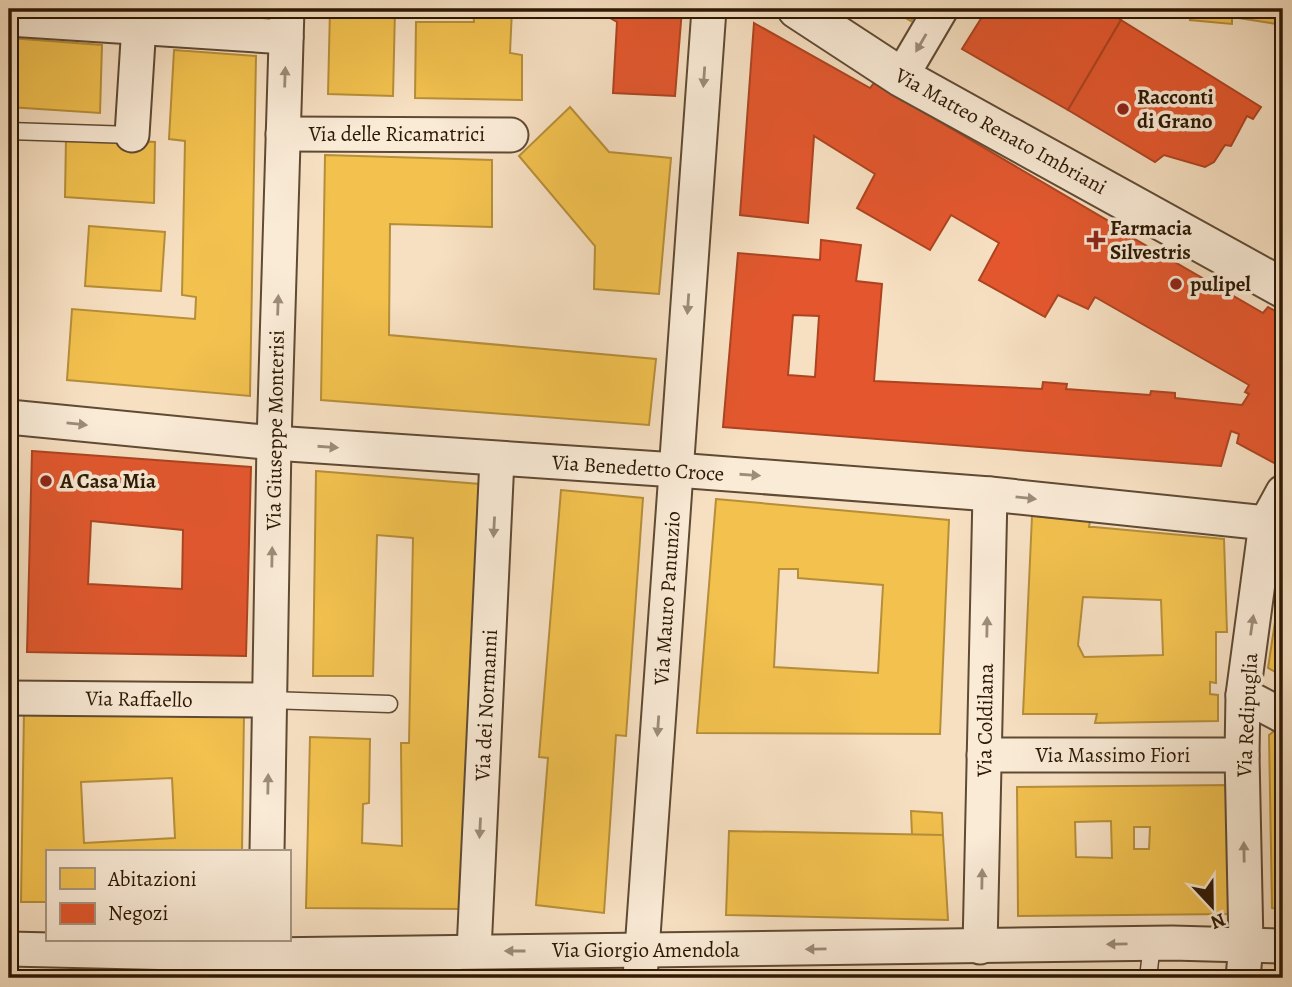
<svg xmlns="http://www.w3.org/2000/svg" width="1292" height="987" font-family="Alegreya,serif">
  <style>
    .homes { fill: #f2c14e; stroke: #b78e38; stroke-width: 2; fill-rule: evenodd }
    .shops { fill: #e4572e; stroke: #ad4421; stroke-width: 2; fill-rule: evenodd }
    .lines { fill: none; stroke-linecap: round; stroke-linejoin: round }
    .service-casing { stroke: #5f4a33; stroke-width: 19 }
    .minor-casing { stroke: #5f4a33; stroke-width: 37 }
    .tertiary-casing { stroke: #5f4a33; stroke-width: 42 }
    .service { stroke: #faebd7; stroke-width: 16 }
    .minor { stroke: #faebd7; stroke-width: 33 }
    .tertiary { stroke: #faebd7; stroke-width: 38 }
    .oneway { fill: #9d8c78 }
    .poi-dot { fill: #8f2418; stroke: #faebd7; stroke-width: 2.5 }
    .labels { text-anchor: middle; stroke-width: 7; stroke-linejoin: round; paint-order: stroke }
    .poi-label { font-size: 21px; font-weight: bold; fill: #2c1803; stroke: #faebd7; text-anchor: start }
    .street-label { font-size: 21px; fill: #2c1803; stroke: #faebd7 }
  </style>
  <rect width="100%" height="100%" fill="#f7e0c2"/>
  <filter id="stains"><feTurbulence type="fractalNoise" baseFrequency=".00286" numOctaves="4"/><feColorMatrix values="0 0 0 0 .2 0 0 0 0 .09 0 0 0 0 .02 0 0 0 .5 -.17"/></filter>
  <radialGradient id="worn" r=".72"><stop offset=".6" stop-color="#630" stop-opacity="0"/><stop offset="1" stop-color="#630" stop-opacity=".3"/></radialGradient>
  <g class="homes">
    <polygon points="330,9 395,9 393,96 328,94"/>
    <polygon points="473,9 512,9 510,53 522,55 522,100 415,98 416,22 474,22"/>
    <polygon points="891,9 918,9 911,21"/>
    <polygon points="1169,9 1283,9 1283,25 1232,17 1232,24 1190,20 1192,12"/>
    <polygon points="9,38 102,45 100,113 9,107"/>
    <polygon points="174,50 256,56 250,396 67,380 72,309 195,319 196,297 182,295 185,141 169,139"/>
    <polygon points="570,107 609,152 671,158 659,294 594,289 595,246 519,156"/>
    <polygon points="66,137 155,142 154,203 65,197"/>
    <polygon points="325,155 492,160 492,227 390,224 389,335 656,359 649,425 321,400"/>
    <polygon points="89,226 165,232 161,291 85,286"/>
    <polygon points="316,471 480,484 463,909 306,908 310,737 370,739 369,803 363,804 362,843 402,846 401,743 409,743 413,538 377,535 373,676 313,676"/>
    <polygon points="561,490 643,498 626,736 616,735 604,913 536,905 548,758 539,757"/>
    <path d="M716,499L949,520L940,734L697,733ZM779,569H798V578L883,585L878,673L774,667Z"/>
    <path d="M1032,516L1090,521L1089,527H1094L1224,539L1227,632H1216V683L1210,682V694L1218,695V721L1095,723L1097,714H1023ZM1083,597L1161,600L1163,655L1084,657L1078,645Z"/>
    <polygon points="1283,569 1283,676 1268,668"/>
    <path d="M24,711L244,714L242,852H47V902H21ZM172,778L175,838L84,843L81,782Z"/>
    <polygon points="1277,729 1283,733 1283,909 1272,908 1269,735"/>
    <path d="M1231,785L1232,914L1018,916L1017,787ZM1111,821L1112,858L1076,857L1075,822ZM1134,827H1150L1149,849H1134Z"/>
    <polygon points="911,811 942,813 943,835 912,835"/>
    <polygon points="729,831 943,835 948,920 726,915"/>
    <polygon points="1175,972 1226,978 1175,978"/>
  </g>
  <g class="shops">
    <polygon points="594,9 682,9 675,96 613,93 617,22"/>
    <polygon points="987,9 1103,9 1121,20 1068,110 962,49"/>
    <polygon points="1121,20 1261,107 1253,119 1247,116 1231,146 1225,145 1214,162 1205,167 1164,155 1155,162 1068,110"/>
    <path d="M754,23L870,88L874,83L1122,229L1121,231L1263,313L1268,307L1283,315V451L1276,464L1237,443L1239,434L1231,431L1221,466L723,427L738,253L820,260L821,240L861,245L856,281L882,284L874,381L1042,389L1043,382L1067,384L1066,389L1150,395L1151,391L1175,393V398L1242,405L1249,394L1245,392L1249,385L1095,297L1088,309L1058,295L1045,317L979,280L999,243L951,215L930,250L857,208L875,174L814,136L808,223L740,215ZM793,315L819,316L815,377L788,375Z"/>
    <path d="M32,451L251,467L246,656L27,652ZM91,521L183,530L182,589L88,584Z"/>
  </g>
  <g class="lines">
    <defs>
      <g id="service">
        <polyline points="9,131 132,135"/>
        <polyline points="269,700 389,704"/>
        <polyline points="453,978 453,952"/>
        <polyline points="1148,978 1152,944"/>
      </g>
      <g id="minor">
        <polyline points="9,19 286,37"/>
        <polyline points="901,77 941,9"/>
        <polyline points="283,134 511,135"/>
        <polyline points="132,135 140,9"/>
        <polyline points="9,417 274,443 676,470 990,494 1266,523 1283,532"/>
        <polyline points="1243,695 1283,716"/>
        <polyline points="9,698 269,700"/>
        <polyline points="984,755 1242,755"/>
        <polyline points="267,852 274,443 287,9"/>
        <polyline points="980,947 990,494"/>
        <polyline points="9,949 265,955 1172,943 1283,946"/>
        <polyline points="474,951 497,459"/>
        <polyline points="640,978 709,9"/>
        <polyline points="1243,978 1246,944 1242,755 1243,695 1266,523 1283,492"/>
      </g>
      <polyline id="tertiary" points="797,9 901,77 1283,288"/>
    </defs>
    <use href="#service" class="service-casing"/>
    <use href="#minor" class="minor-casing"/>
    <use href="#tertiary" class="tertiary-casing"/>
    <use href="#service" class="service"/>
    <use href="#minor" class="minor"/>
    <use href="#tertiary" class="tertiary"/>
  </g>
  <defs><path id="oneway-solid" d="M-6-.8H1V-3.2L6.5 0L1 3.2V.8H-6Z" transform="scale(1.75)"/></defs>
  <g class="oneway">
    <use href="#oneway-solid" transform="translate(921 43) rotate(120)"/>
    <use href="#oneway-solid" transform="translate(285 77) rotate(-88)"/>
    <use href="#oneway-solid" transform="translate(704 77) rotate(94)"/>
    <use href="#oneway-solid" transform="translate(688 304) rotate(94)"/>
    <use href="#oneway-solid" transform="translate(278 305) rotate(-88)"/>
    <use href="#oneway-solid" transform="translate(77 424) rotate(6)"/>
    <use href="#oneway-solid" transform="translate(328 447) rotate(4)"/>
    <use href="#oneway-solid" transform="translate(750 475) rotate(4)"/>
    <use href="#oneway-solid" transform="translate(1026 498) rotate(6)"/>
    <use href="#oneway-solid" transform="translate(494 527) rotate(93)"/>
    <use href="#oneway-solid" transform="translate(272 557) rotate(-89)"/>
    <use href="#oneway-solid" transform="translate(1252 625) rotate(-82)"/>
    <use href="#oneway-solid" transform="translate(987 627) rotate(-89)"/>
    <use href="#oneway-solid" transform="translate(658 726) rotate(94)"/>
    <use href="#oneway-solid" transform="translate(268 784) rotate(-89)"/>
    <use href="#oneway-solid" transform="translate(480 828) rotate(93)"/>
    <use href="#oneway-solid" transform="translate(1244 852) rotate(-91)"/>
    <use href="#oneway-solid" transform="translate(982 879) rotate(-89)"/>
    <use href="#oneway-solid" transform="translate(1117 944) rotate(179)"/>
    <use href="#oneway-solid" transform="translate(816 949) rotate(179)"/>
    <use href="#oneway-solid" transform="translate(515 951) rotate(180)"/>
  </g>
  <g class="poi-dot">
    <circle cx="1123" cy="109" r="7"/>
    <path d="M1092.5 229.5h7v7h7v7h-7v7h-7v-7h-7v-7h7z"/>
    <circle cx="1176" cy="284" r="7"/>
    <circle cx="46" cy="481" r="7"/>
  </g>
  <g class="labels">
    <g class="poi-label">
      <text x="1137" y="104">Racconti<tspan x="1137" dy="24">di Grano</tspan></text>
      <text x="1110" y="235">Farmacia<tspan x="1110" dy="24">Silvestris</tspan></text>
      <text x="1190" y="291">pulipel</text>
      <text x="60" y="488">A Casa Mia</text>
    </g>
    <g class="street-label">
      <text transform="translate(1001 131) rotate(29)" y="7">Via Matteo Renato Imbriani</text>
      <text x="397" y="141">Via delle Ricamatrici</text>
      <text transform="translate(275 430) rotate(-89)" y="7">Via Giuseppe Monterisi</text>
      <text transform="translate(638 468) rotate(4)" y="7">Via Benedetto Croce</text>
      <text transform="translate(667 598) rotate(-86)" y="7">Via Mauro Panunzio</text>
      <text transform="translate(139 699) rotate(1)" y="7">Via Raffaello</text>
      <text transform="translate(486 705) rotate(-87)" y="7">Via dei Normanni</text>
      <text transform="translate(1247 715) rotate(-87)" y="7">Via Redipuglia</text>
      <text transform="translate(985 720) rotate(-89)" y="7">Via Coldilana</text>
      <text x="1113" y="762">Via Massimo Fiori</text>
      <text x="646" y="957">Via Giorgio Amendola</text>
    </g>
  </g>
  <rect width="1292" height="987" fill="none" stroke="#f7e0c2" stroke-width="35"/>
  <rect x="10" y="10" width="1271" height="966" fill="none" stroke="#2c1803" stroke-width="3.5"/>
  <rect x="18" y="18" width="1257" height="952" fill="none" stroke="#2c1803" stroke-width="2"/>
  <rect x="46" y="850" width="245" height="91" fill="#faebd7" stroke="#a89782" stroke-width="2"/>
  <rect x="60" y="868" width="35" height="21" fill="#f2c14e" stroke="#a89782" stroke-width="2"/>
  <text x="108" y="886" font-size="21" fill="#2c1803">Abitazioni</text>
  <rect x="60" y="903" width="35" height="21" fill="#e4572e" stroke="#a89782" stroke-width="2"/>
  <text x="108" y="920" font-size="21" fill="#2c1803">Negozi</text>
  <g transform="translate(1212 906) rotate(158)" stroke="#faebd7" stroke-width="5" paint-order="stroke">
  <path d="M0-5L12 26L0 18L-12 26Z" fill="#2c1803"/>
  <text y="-10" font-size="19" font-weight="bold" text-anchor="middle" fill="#2c1803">N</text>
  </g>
  <rect width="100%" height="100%" filter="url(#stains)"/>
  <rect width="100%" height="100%" fill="url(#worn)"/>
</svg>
